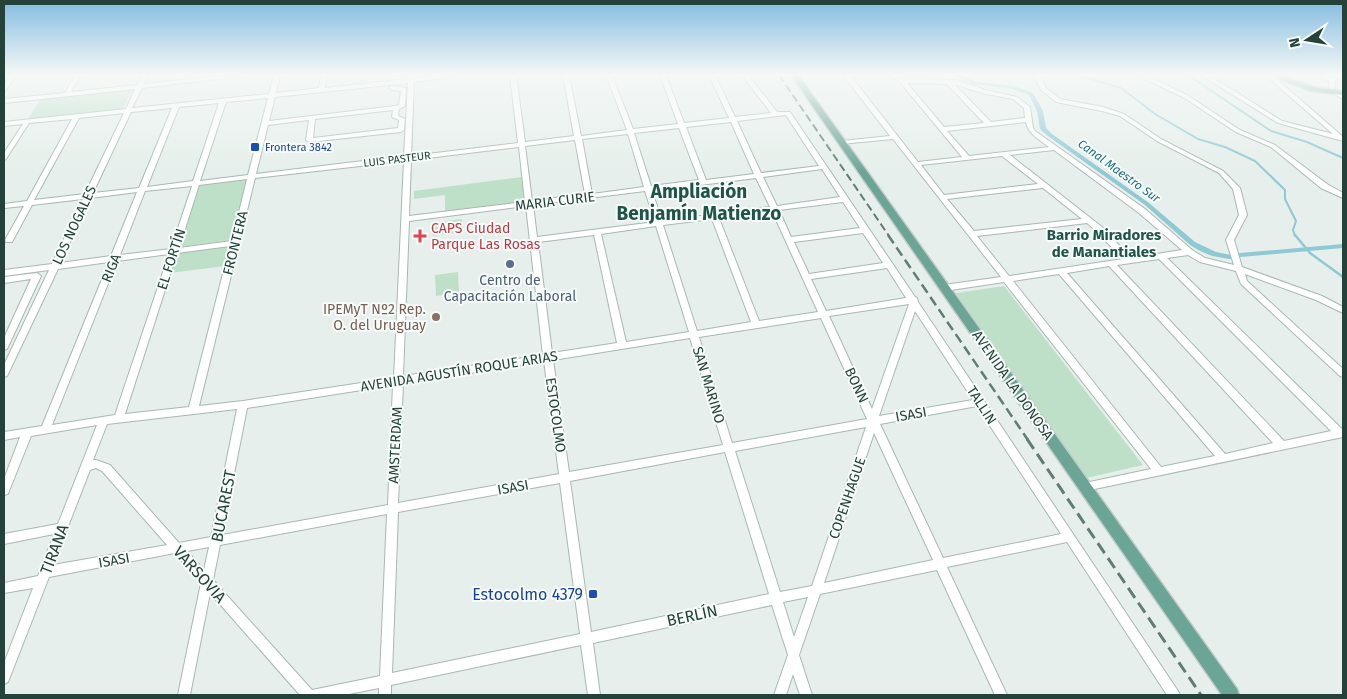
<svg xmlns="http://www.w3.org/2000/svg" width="1347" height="699" font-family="'Fira Sans',sans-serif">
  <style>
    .green { fill: #bfe0c8 }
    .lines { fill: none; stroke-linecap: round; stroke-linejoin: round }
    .stream-far1 { stroke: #8ec9d4; stroke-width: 2 }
    .stream { stroke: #8ec9d4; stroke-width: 2.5 }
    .canal { fill: #8ec9d4; fill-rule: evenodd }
    .minor-casing { stroke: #a8b8b2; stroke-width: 2 }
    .major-casing { stroke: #c2cac8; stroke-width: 3 }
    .minor { fill: #fff; fill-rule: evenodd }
    .major { fill: #6aa596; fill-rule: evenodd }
    .rail-far2 { stroke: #5f7d75; stroke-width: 2; stroke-dasharray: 8 4; stroke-linecap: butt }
    .rail-far1 { stroke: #5f7d75; stroke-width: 2.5; stroke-dasharray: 10 5; stroke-linecap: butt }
    .rail { stroke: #5f7d75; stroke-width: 3; stroke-dasharray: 12 6; stroke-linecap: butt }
    .transit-dot { fill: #1a4fb4; stroke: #f7fbf9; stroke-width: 2 }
    .health-dot { fill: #e0444e; stroke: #f7fbf9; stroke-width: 2 }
    .service-dot { fill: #5c6f8a; stroke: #f7fbf9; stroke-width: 2 }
    .education-dot { fill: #8d6e63; stroke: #f7fbf9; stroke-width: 2 }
    .labels { text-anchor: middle; stroke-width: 4; stroke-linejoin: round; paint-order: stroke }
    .far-transit-label { font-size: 11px; fill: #164399; stroke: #f7fbf9; text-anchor: start }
    .far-street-label { font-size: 11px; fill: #24423a; stroke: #f7fbf9 }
    .far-water-label { font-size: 12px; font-style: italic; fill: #1c6f80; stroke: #f7fbf9 }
    .street-label { font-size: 14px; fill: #24423a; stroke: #f7fbf9 }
    .health-label { font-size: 14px; fill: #be3a42; stroke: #f7fbf9; text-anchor: start }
    .service-label { font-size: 14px; fill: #4e5e75; stroke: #f7fbf9 }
    .education-label { font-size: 14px; fill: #785e54; stroke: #f7fbf9; text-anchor: end }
    .neighbourhood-label { font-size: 15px; font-weight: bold; fill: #1f5548; stroke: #f7fbf9 }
    .near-street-label { font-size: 16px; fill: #24423a; stroke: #f7fbf9 }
    .near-transit-label { font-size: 16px; fill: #164399; stroke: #f7fbf9; text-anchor: end }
    .district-label { font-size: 19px; font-weight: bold; fill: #1f5548; stroke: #f7fbf9 }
  </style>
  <rect width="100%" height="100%" fill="#e6efeb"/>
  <g class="green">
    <polygon points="132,89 123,109 28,119 40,100"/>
    <polygon points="522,177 525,200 523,202 445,213 445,195 414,199 414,191"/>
    <polygon points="248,179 232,240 180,247 199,185"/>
    <polygon points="462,219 463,232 433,236 433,223"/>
    <polygon points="232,245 226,266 169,273 176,252"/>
    <polygon points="458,272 459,293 436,296 435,275"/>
    <polygon points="1004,286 1143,465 1086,478 956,293"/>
  </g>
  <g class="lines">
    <g class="stream-far1">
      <polyline points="1077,75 1121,88 1155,114 1198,139 1225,147 1255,161 1285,190 1285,199 1296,221 1293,230 1295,236"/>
      <polyline points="1188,75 1271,131 1307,142 1343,158"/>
    </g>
    <polyline class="stream" points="1295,235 1310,253 1343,277"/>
    <g class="canal">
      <polygon points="954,75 962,75 976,82 1014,86 1033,93 1043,111 1046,128 1052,134 1149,203 1195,242 1216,252 1231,255 1232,257 1231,259 1229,259 1212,256 1200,251 1190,245 1145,205 1048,136 1040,129 1037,111 1029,95 1013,89 973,84"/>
      <polygon points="1343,244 1343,248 1240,257 1237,255 1240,253"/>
    </g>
    <defs>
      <g id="minor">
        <polygon points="10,75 16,75 6,90 4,91 4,85"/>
        <path d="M75,75H81L71,92L137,85L142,75H148L144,84L227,75H251L142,88L132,108L269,94L274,75H280L276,93L319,88L321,75H327L325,88L408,79V75H414V78L440,75H464L414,82L411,156L518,143L510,75H516L525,142L574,136L563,75H569L581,136L627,130L606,75H612L633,129L678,124L660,75H666L684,123L729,118L709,75H715L735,117L771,113L742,75H748L777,112H790L915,297L917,298L918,302L1178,691L1180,695H1167L1067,542L947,567L1007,695H995L937,570L820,594L799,655L812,695H800L793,674L786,695H774L788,655L772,605L593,643L600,695H588L581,645L391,685V695H379V688L344,695H300L210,593L190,695H178L201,583L175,553L49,577L8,682L4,684V663L33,588L4,593V583L38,576L54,534L4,544V534L58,524L97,425L31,436L9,491L8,494L4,495V479L20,437L4,440V432L42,426L109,262L58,269L8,374L7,376L4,377V365L49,270L4,276V270L52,264L83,199L32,205L12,242H6L5,240L24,206L4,208V204L27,201L72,119L29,123L6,159L4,160V153L23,124L4,126V122L126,109L135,89L4,103V99L65,93ZM408,83L404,156L256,174L268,125L309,120L306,140L309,142L401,132L404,130L405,119L398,116L399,109L405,106L406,88L392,86L389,88L392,90L401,91L399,105L395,106L269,121L275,97ZM268,98L248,175L200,181L226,102ZM219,103L193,181L147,187L179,107ZM172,108L139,188L93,193L131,112ZM393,110L392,117L399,120L398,128L313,138L315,119ZM124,113L85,194L34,200L79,118ZM786,115L819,166L761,173L737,121ZM731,122L754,174L706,180L686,127ZM679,128L699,180L651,186L634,133ZM628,134L644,187L592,194L582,139ZM575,140L585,194L532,201L525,146ZM519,147L525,202L409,216L411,160ZM404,161L394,378L243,401L199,406L255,178ZM822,169L840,197L777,206L763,177ZM756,178L770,207L662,221L652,191ZM247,179L232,241L179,248L199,185ZM192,186L171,249L120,255L145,191ZM645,191L655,222L537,237L533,205ZM137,192L111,256L60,263L91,198ZM843,202L860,228L791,237L779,210ZM526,206L543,355L403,376L409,221ZM772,211L818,312L759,321L719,218ZM712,219L751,322L697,331L663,225ZM656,226L689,332L626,342L601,234ZM863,233L883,263L809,274L794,242ZM594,235L617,343L552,353L538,242ZM230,246L189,407L125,414L177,253ZM169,254L115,415L52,425L117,261ZM887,268L906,298L826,311L811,279ZM909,304L872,409L829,316ZM915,311L973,400L879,416ZM821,318L867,419L732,443L699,337ZM690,338L723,445L569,472L553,360ZM544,361L559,474L398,503L403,384ZM393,385L388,505L222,535L247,408ZM977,406L1061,534L943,558L880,424ZM237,409L211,537L179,543L110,465L96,460H93L107,424ZM866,427L812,586L780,592L735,451ZM874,433L933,560L824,583ZM725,452L769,594L591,632L570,481ZM96,468L102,471L167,545L53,565L90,470ZM560,483L580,634L392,673L398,512ZM387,514L380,676L312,690L213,580L220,545ZM209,547L204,570L187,551ZM808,597L794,637L783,602Z"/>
        <path d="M843,75H850L918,162L962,157L900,82L889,75H897L903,79L957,80L985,90L1017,97L1030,107L1033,128L1035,131L1145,209L1192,250L1205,258L1234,265L1226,240L1239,215L1233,189L1219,173L1157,141L1120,116L1102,111L1056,102L1041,90L1034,75H1040L1046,88L1060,99L1103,107L1124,114L1161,139L1223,171L1240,188L1247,215L1234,240L1242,267L1322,296L1343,307V313L1316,300L1245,274L1247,281L1343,369V377L1340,376L1241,284L1236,271L1200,262L1188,255L1167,258L1342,429H1343V437L1085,491L1081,490L1080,487L1081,484L1085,483L1151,469L1004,282L944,291L941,290L940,288L944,285L1001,277L893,139L840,144L839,143L842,141L890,136ZM907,83L947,84L984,123L944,127ZM954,84L982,93L1013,99L1024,108L1025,118L991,122ZM1026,122C1028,134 1040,140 1049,147L969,156L947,131ZM1054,150L1139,213L1182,250L1131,258L1102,227L1010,155ZM1002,156L1038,184L944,195L921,165ZM1043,188L1082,219L974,231L947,199ZM1087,223L1096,231L1123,259L1009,276L977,236ZM1159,259L1331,431L1284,441L1117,265ZM1109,266L1273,443L1225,454L1067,273ZM1059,274L1215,456L1161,467L1013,281Z"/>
        <polygon points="1136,75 1145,75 1187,95 1240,130 1275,145 1327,184 1343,193 1343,198 1321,188 1271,147 1236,132 1183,97"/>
        <polygon points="1201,75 1209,75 1282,121 1333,134 1265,75 1272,75 1342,136 1343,141 1278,123"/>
        <polygon points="1319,75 1327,75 1331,78 1333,75 1340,75 1335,81 1335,87 1332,89 1329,87 1329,82"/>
        <polygon points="1335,90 1343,94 1343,99 1333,93 1332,92"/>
        <polygon points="37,273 41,276 8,347 7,349 4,350 4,338 31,279 4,283 4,277"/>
      </g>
      <g id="major">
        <polygon points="791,75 798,75 1237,689 1239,695 1222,695"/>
        <polygon points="1269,75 1281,75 1314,87 1343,91 1343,95 1310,91"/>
      </g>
    </defs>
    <use href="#minor" class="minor-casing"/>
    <use href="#major" class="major-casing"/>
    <use href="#minor" class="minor"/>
    <use href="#major" class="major"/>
    <polyline class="rail-far2" points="779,75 889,236"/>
    <polyline class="rail-far1" points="888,235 1028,440"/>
    <polyline class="rail" points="1027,439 1201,695"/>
  </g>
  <linearGradient id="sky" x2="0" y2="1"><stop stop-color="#84bce0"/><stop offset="0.43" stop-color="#f4f8f6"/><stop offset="1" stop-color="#f4f8f6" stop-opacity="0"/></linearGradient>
  <rect width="1347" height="173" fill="url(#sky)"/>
  <g class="transit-dot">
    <rect x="250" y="142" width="10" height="10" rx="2.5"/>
    <rect x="588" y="589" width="10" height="10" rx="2.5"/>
  </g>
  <path class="health-dot" d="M417.5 228.5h5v5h5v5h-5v5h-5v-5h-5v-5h5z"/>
  <circle class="service-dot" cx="510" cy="264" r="5"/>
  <circle class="education-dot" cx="436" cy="317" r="5"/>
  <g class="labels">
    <g class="far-transit-label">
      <text x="265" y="151">Frontera 3842</text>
    </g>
    <g class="far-street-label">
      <text transform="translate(397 159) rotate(-7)" y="4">LUIS PASTEUR</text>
    </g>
    <g class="far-water-label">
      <text transform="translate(1119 171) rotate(36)" y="4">Canal Maestro Sur</text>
    </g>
    <g class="street-label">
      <text transform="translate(555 201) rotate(-7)" y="5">MARIA CURIE</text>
      <text transform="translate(74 225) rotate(-65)" y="5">LOS NOGALES</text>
      <text transform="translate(235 243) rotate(-76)" y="5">FRONTERA</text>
      <text transform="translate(171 259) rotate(-72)" y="5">EL FORTÍN</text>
      <text transform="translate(111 268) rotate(-68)" y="5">RIGA</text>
      <text transform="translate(459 371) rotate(-9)" y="5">AVENIDA AGUSTÍN ROQUE ARIAS</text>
      <text transform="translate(709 385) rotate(73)" y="5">SAN MARINO</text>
      <text transform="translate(857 385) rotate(65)" y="5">BONN</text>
      <text transform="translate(1013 385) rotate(55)" y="5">AVENIDA LA DONOSA</text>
      <text transform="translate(982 405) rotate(57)" y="5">TALLIN</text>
      <text transform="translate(911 414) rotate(-10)" y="5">ISASI</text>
      <text transform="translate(556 415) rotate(82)" y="5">ESTOCOLMO</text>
      <text transform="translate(395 445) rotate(-87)" y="5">AMSTERDAM</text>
      <text transform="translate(513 487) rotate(-10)" y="5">ISASI</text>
      <text transform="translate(847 498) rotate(-71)" y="5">COPENHAGUE</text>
      <text transform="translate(114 560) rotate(-10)" y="5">ISASI</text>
    </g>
    <g class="health-label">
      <text x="431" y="233">CAPS Ciudad<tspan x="431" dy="16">Parque Las Rosas</tspan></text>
    </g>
    <g class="service-label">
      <text x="510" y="285">Centro de<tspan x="510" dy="16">Capacitación Laboral</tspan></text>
    </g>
    <g class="education-label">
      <text x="426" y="314">IPEMyT Nº2 Rep.<tspan x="426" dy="16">O. del Uruguay</tspan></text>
    </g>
    <g class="neighbourhood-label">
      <text x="1104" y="240">Barrio Miradores<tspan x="1104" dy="17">de Manantiales</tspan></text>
    </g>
    <g class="near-street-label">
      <text transform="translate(223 506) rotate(-79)" y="6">BUCAREST</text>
      <text transform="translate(54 549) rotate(-69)" y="6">TIRANA</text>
      <text transform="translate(200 574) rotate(48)" y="6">VARSOVIA</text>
      <text transform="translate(692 615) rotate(-12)" y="6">BERLÍN</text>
    </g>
    <g class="near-transit-label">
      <text x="583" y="600">Estocolmo 4379</text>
    </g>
    <g class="district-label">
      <text x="699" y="198">Ampliación<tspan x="699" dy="22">Benjamín Matienzo</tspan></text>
    </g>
  </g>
  <rect width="1347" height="699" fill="none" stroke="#24423a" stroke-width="10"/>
  <g transform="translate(1307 40) rotate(258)" stroke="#f7fbf9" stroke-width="4" paint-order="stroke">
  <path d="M0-4L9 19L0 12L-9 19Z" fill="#24423a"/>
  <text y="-8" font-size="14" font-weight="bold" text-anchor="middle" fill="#24423a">N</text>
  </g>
</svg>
